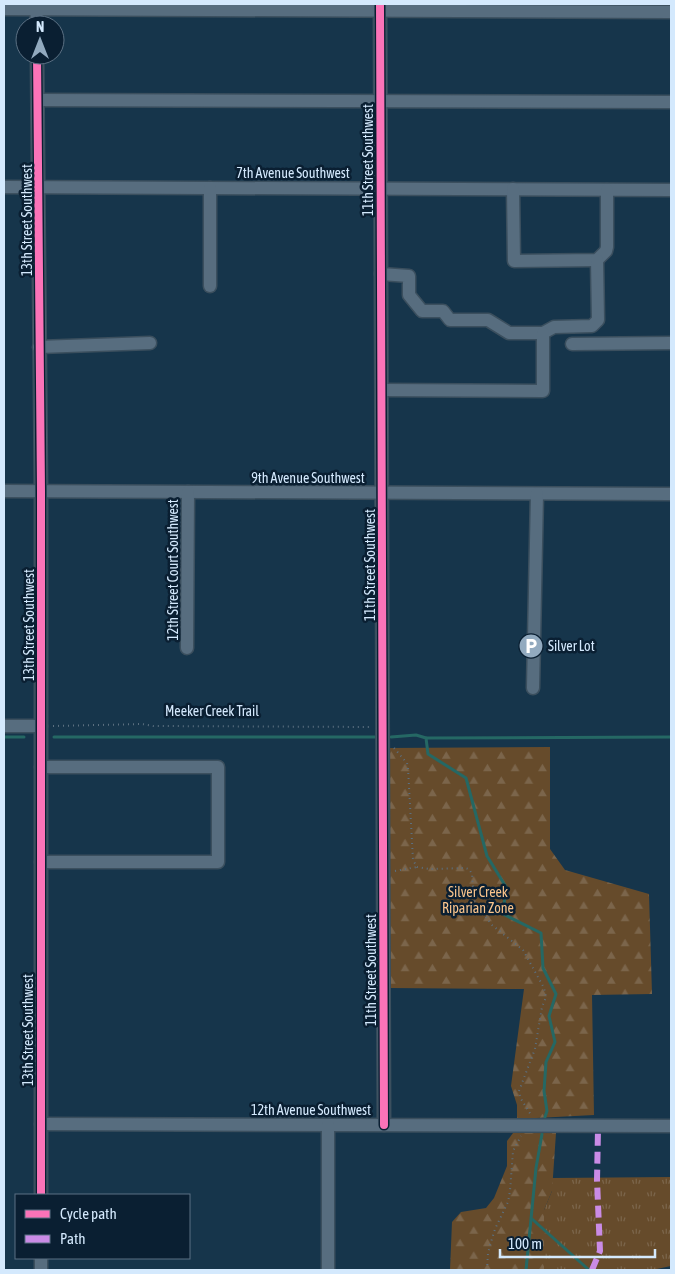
<svg xmlns="http://www.w3.org/2000/svg" width="675" height="1274" font-family="'Asap Condensed',sans-serif">
  <style>
    .grass { fill: url(#grass-tufts) }
    .forest { fill: url(#forest-firs) }
    .lines { fill: none; stroke-linecap: round; stroke-linejoin: round }
    .stream { stroke: #256864; stroke-width: 3 }
    .minor-casing { stroke: #3b4f5e; stroke-width: 15 }
    .path { stroke: #5c7080; stroke-width: 2; stroke-dasharray: 1 4; stroke-linecap: butt }
    .minor { stroke: #576d7f; stroke-width: 12 }
    .quiet { stroke: #ca8be6; stroke-width: 6; stroke-dasharray: 12 6; stroke-linecap: butt }
    .cycleway-casing { stroke: #0a1f32; stroke-width: 11 }
    .cycleway { stroke: #fb73b8; stroke-width: 8 }
    .labels { text-anchor: middle; stroke-width: 5; stroke-linejoin: round; paint-order: stroke }
    .street-label { font-size: 14px; fill: #d4e9fd; stroke: #0a1f32 }
    .poi-label { font-size: 14px; fill: #d4e9fd; stroke: #0a1f32; text-anchor: start }
    .park-label { font-size: 14px; fill: #f9c48c; stroke: #0a1f32 }
  </style>
  <defs>
    <pattern id="grass-tufts" width="24" height="20" patternUnits="userSpaceOnUse" patternTransform="scale(1.25)"><rect width="24" height="20" fill="#664b2b"/><path d="M3 7l-1-3M5 7V3M7 7l1-3M15 17l-1-3M17 17v-4M19 17l1-3" fill="none" stroke="#7b654b"/></pattern>
    <pattern id="forest-firs" width="22" height="20" patternUnits="userSpaceOnUse" patternTransform="scale(1.25)"><rect width="22" height="20" fill="#664b2b"/><path d="M5 1l3.5 6h-7zM16 11l3.5 6h-7z" fill="#7b654b"/></pattern>
  </defs>
  <rect width="100%" height="100%" fill="#16354b"/>
  <polygon class="grass" points="671,1177 671,1266 652,1270 544,1270 544,1210 552,1191 552,1178"/>
  <g class="forest">
    <polygon points="550,747 550,849 565,870 649,894 652,994 592,995 594,1115 517,1119 517,1105 511,1086 524,989 389,988 389,748"/>
    <polygon points="513,1133 556,1133 552,1191 544,1210 544,1270 450,1270 452,1222 461,1212 486,1208 494,1198 507,1166 507,1141"/>
  </g>
  <g class="lines">
    <g class="stream">
      <polyline points="4,737 24,737"/>
      <polyline points="54,737 375,737"/>
      <polyline points="391,737 416,735 426,738 428,754 466,778 487,856 506,887 503,914 541,933 543,968 556,994 549,1016 555,1042 546,1062 544,1091 547,1111 545,1117"/>
      <polyline points="426,738 671,737"/>
      <polyline points="532,1219 589,1270"/>
      <polyline points="526,1270 536,1168 542,1134"/>
    </g>
    <defs>
      <g id="minor">
        <polyline points="36,4 37,25"/>
        <polyline points="380,4 384,1125"/>
        <polyline points="4,9 671,12"/>
        <polyline points="37,55 41,491 41,1195"/>
        <polyline points="38,100 671,102"/>
        <polyline points="4,187 671,190"/>
        <polyline points="513,189 514,261 597,260 606,251 607,247 607,190"/>
        <polyline points="381,274 409,276 409,295 422,311 443,311 450,320 488,320 509,333 543,333 554,327 592,326 598,320 597,260"/>
        <polyline points="210,286 210,188"/>
        <polyline points="572,344 671,343"/>
        <polyline points="39,347 150,343"/>
        <polyline points="382,390 543,391 543,333"/>
        <polyline points="4,491 671,494"/>
        <polyline points="187,648 188,492"/>
        <polyline points="533,688 537,494"/>
        <polyline points="4,726 41,726"/>
        <polyline points="41,767 218,767 218,862 41,862"/>
        <polyline points="41,1124 671,1126"/>
        <polyline points="328,1125 328,1270"/>
        <polyline points="41,1270 41,1258"/>
      </g>
    </defs>
    <use href="#minor" class="minor-casing"/>
    <g class="path">
      <polyline points="53,726 142,724 153,726 372,727"/>
      <polyline points="394,748 407,763 408,768 413,860 417,867 430,869 465,868 469,869 472,874 474,898 475,903 492,925 523,950 544,988 546,997 542,1007 535,1049 519,1091 521,1099 531,1115"/>
      <polyline points="395,871 417,867"/>
      <polyline points="487,1270 488,1253 491,1242 495,1229 508,1202 510,1191 513,1151 521,1136"/>
    </g>
    <use href="#minor" class="minor"/>
    <polyline class="quiet" points="592,1270 600,1251 597,1180 598,1129"/>
    <defs>
      <g id="cycleway">
        <polyline points="380,4 384,1125"/>
        <polyline points="37,55 41,491 41,1195"/>
      </g>
    </defs>
    <use href="#cycleway" class="cycleway-casing"/>
    <use href="#cycleway" class="cycleway"/>
  </g>
  <defs>
    <symbol id="parking-disc" viewBox="-11 -11 22 22"><circle r="9.5" fill="#92aabf" stroke="#0a1f32"/><path d="M-3.5-5.5H1a3.5 3.5 0 0 1 0 7H-1V5.5H-3.5ZM-1-3.4V-.6H.8a1.4 1.4 0 0 0 0-2.8Z" fill="#fff"/></symbol>
  </defs>
  <g fill-rule="evenodd">
    <use href="#parking-disc" x="517" y="632" width="28" height="28"/>
  </g>
  <g class="labels">
    <g class="street-label">
      <text transform="translate(368 160) rotate(-90)" y="5">11th Street Southwest</text>
      <text x="293" y="178">7th Avenue Southwest</text>
      <text transform="translate(27 220) rotate(-90)" y="5">13th Street Southwest</text>
      <text x="308" y="483">9th Avenue Southwest</text>
      <text transform="translate(370 565) rotate(-90)" y="5">11th Street Southwest</text>
      <text transform="translate(173 570) rotate(-90)" y="5">12th Street Court Southwest</text>
      <text transform="translate(29 625) rotate(-90)" y="5">13th Street Southwest</text>
      <text x="212" y="716">Meeker Creek Trail</text>
      <text transform="translate(371 970) rotate(-90)" y="5">11th Street Southwest</text>
      <text transform="translate(28 1030) rotate(-90)" y="5">13th Street Southwest</text>
      <text x="311" y="1115">12th Avenue Southwest</text>
    </g>
    <g class="poi-label">
      <text x="548" y="651">Silver Lot</text>
    </g>
    <g class="park-label">
      <text x="478" y="897">Silver Creek<tspan x="478" dy="16">Riparian Zone</tspan></text>
    </g>
  </g>
  <rect width="675" height="1274" fill="none" stroke="#d4e9fd" stroke-width="10"/>
  <rect x="15" y="1194" width="175" height="65" fill="#0a1f32" stroke="#5b7083"/>
  <rect x="25" y="1210" width="25" height="8" fill="#fb73b8" stroke="#5b7083"/>
  <text x="60" y="1219" font-size="15" fill="#d4e9fd">Cycle path</text>
  <rect x="25" y="1235" width="25" height="8" fill="#ca8be6" stroke="#5b7083"/>
  <text x="60" y="1244" font-size="15" fill="#d4e9fd">Path</text>
  <g transform="translate(40 40)"><circle r="24" fill="#0a1f32" stroke="#5b7083"/>
  <path d="M0-4L9 19L0 12L-9 19Z" fill="#92aabf"/>
  <text y="-8" font-size="14" font-weight="bold" text-anchor="middle" fill="#d4e9fd">N</text>
  </g>
  <path d="M500 1249v8h155v-8" fill="none" stroke="#d4e9fd" stroke-width="2.5"/>
  <text x="508" y="1249" font-size="15" fill="#d4e9fd" stroke="#0a1f32" stroke-width="4" paint-order="stroke">100 m</text>
</svg>
